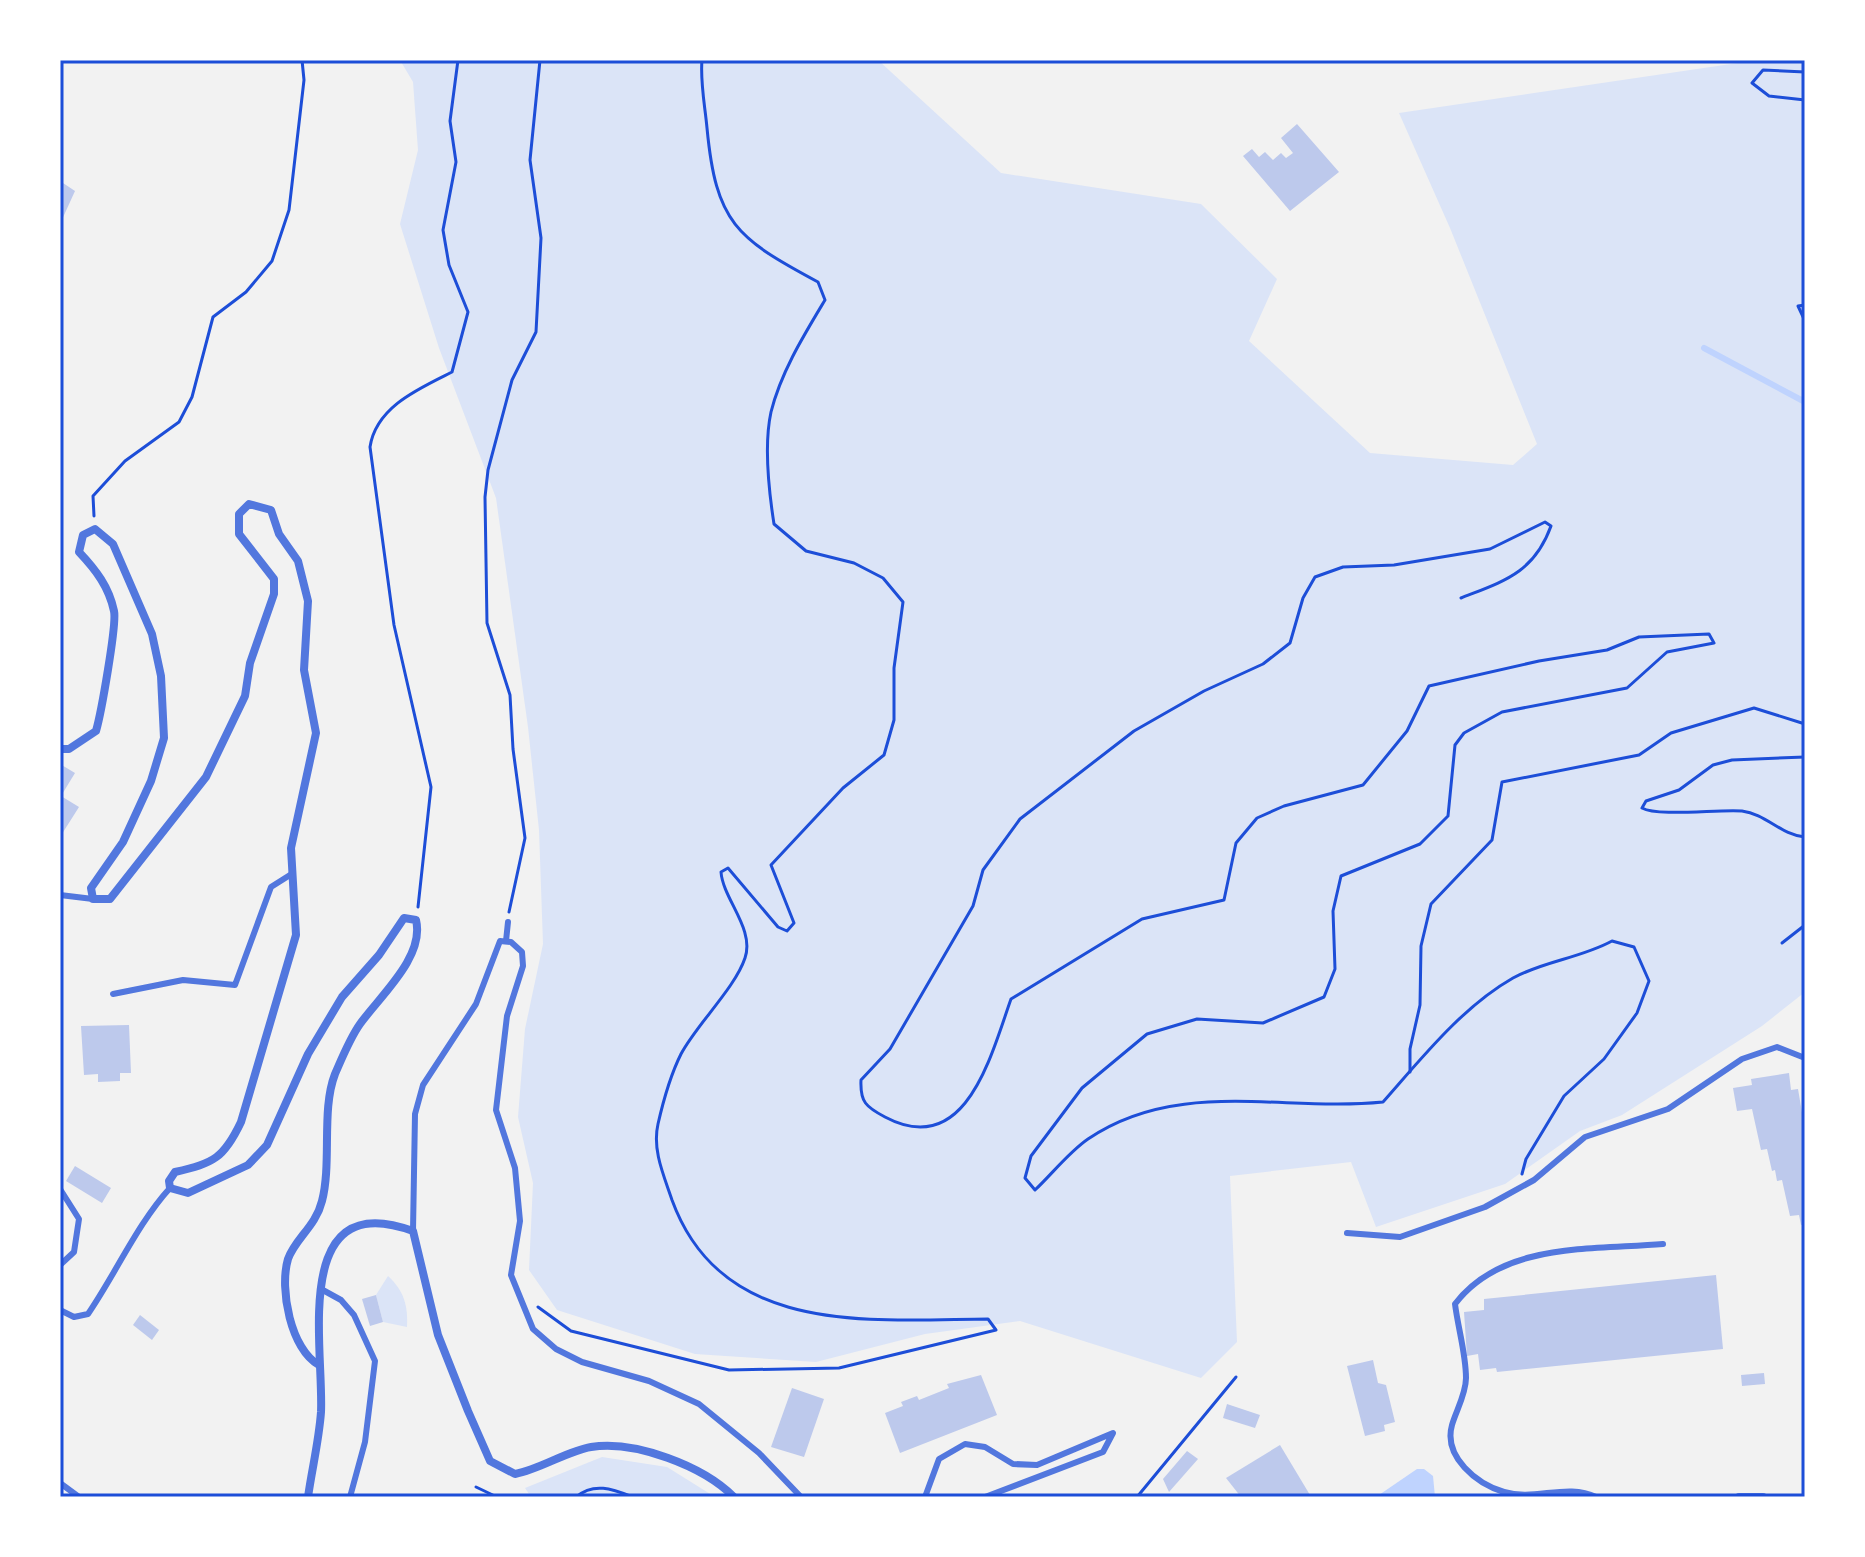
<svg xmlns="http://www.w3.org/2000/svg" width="1865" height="1557" font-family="Mulish,sans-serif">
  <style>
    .green { fill: #dbe4f7 }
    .water { fill: #bfd3fe }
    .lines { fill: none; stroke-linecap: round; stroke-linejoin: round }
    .stream { stroke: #bfd3fe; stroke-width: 6 }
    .building { fill: #bdc9ec }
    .path { stroke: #1d4ed8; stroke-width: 3 }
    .service { stroke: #5277de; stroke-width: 6 }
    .minor { stroke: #5277de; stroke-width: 8 }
    .neatline { fill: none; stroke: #1d4ed8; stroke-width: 3 }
  </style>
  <rect width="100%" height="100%" fill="#f2f2f2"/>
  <g class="green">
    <polygon points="400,60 878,60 1001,173 1201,204 1277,279 1249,341 1370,453 1513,465 1537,444 1450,228 1399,113 1758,60 1805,60 1805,992 1762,1026 1622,1115 1580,1131 1505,1184 1376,1227 1351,1162 1230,1176 1237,1342 1201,1378 1020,1321 925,1334 816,1362 695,1354 557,1310 529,1270 533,1183 518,1117 525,1029 543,944 539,830 528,727 496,498 439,348 400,224 418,150 413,82"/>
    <path d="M388,1276C404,1291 408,1305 407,1327L383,1322L376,1295Z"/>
    <polygon points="602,1457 667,1467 715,1497 531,1497 525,1488"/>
  </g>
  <polygon class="water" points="1417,1469 1424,1469 1433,1476 1435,1497 1376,1497"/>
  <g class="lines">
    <polyline class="stream" points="1704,348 1805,402"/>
  </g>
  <g class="building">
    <polygon points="1297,124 1339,172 1290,211 1243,156 1252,149 1259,157 1265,152 1273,160 1281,153 1286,158 1293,153 1281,138"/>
    <polygon points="60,181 75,191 60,224"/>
    <polygon points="60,764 75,773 61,796 79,807 60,837"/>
    <polygon points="129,1025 131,1073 120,1073 120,1081 98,1082 98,1074 84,1075 81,1026"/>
    <polygon points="1789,1073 1791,1090 1798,1089 1805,1130 1805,1224 1801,1225 1799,1215 1790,1216 1782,1180 1777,1181 1775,1170 1772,1171 1767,1149 1761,1150 1752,1109 1737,1111 1733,1088 1752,1085 1751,1079"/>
    <polygon points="75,1166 111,1188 102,1203 66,1181"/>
    <polygon points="1716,1275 1723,1349 1497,1372 1496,1368 1480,1370 1478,1354 1467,1356 1464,1312 1484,1310 1484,1299"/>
    <polygon points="376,1295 383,1322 370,1326 362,1299"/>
    <polygon points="140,1315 159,1330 152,1340 133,1325"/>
    <polygon points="1373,1360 1378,1383 1386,1385 1395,1422 1384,1425 1385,1431 1365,1436 1347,1366"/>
    <polygon points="1764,1373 1765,1384 1742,1386 1741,1375"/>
    <polygon points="981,1375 997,1415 900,1453 885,1413 903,1406 901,1402 917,1396 919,1400 949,1388 947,1384"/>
    <polygon points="792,1388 824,1399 804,1457 771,1447"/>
    <polygon points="1227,1404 1260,1415 1255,1428 1223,1418"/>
    <polygon points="1280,1445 1310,1495 1241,1497 1226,1478"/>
    <polygon points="1187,1451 1198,1459 1169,1492 1163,1479"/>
  </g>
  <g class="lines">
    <g class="path">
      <polyline points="1805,72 1763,70 1752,83 1769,96 1805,100"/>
      <polyline points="1805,305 1798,306 1805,321"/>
      <polyline points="94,516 93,496 125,461 179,422 192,397 213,317 246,292 272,261 289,210 304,80 302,60"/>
      <path d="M1461,598C1504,581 1534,573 1551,526L1545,522L1490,549L1394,565L1343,567L1315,577L1303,598L1290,643L1263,664L1204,691L1134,731L1020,819L983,870L973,906L890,1049L861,1080C860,1102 866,1107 885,1117C966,1160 991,1055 1011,999L1142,919L1224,900L1236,843L1257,818L1284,806L1363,785L1407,731L1429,686L1539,661L1607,650L1639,637L1709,634L1714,643L1667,652L1627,688L1502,712L1464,733L1455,745L1448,816L1420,844L1341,876L1333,911L1335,969L1324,997L1263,1023L1197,1019L1147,1034L1082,1088L1031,1156L1025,1178L1035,1190C1052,1174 1069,1152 1088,1139C1178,1078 1282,1112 1383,1102C1421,1059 1462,1007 1513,978C1544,961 1581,958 1612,941L1634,947L1649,981L1637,1013L1604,1059L1564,1096L1526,1159L1522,1174"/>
      <path d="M1805,757L1732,760L1713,765L1679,790L1646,801L1642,808C1658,817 1719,809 1742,811C1766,814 1781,835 1805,837"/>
      <path d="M418,907L431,787L394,625L370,447C376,407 418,389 452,372L468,312L449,265L443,230L456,162L450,121L458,60"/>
      <polyline points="509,912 525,838 513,749 510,695 487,623 485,497 488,470 512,380 536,332 541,238 530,160 540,60"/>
      <polyline points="1782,943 1805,925"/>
      <polyline points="1410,1072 1410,1049 1420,1005 1421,946 1431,904 1492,840 1502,782 1639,755 1671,733 1754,708 1805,724"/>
      <path d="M538,1307L571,1331L729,1370L839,1368L996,1330L988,1319C870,1320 722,1337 672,1200C664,1176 652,1150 658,1124C663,1102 671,1074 681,1054C697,1024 735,988 745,958C755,929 723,899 721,872L728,868L778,927L787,931L794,923L771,865L843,788L884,755L894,720V668L903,602L883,578L854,563L806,551L774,524C769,492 764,444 771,412C781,372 804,335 825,300L818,282C736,238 716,223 707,128C705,106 700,82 702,60"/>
      <polyline points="476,1487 497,1497"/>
      <path d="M576,1497C594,1482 612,1489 633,1497"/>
      <polyline points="1137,1497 1236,1377"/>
    </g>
    <g class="service">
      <polyline points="60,895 93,899"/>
      <polyline points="506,941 508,922"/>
      <polyline points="113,994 183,980 235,985 271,887 290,875"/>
      <polyline points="60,1189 79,1219 74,1252 60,1265"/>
      <polyline points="413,1231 415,1114 423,1085 476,1004 500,941 511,942 522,952 523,966 507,1016 496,1110 515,1168 520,1221 511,1275 533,1329 556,1349 582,1362 649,1381 699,1404 759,1453 801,1497"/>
      <polyline points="1347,1233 1400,1237 1485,1207 1534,1180 1585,1137 1668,1109 1742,1059 1777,1047 1805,1058"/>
      <polyline points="321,1289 341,1300 354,1315 375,1361 365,1442 350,1497"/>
      <path d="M60,1310L74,1317L88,1314C116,1273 138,1223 170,1188"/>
      <polyline points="60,1483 79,1497"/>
      <polyline points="925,1497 939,1459 965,1444 985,1447 1013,1464 1037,1465 1113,1433 1103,1452 985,1497"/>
      <path d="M1596,1497C1567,1483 1535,1501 1504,1492C1477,1484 1443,1457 1452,1425C1456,1411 1466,1394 1466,1378C1466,1354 1458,1328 1455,1304C1502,1242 1592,1250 1663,1244"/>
    </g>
    <g class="minor">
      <path d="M60,749H69L96,731C101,714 117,624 114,611C109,587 96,570 79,552L83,535L95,529L113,544L152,634L161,676L164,738L151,781L123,842L91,888L93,899H110L206,777L245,696L250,663L274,594V579L239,534V514L249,504L271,510L279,534L298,561L308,601L304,670L316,733L291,848L296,935L241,1122C224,1158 214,1163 175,1172L169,1181L170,1188L188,1193L248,1165L267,1145L308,1054L342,997L379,955L404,918L416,920C425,957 380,996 360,1024C350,1038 342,1058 335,1074C321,1110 332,1163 322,1201C316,1226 295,1239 288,1259C279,1289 291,1350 319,1365"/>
      <path d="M308,1497C312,1469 319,1440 321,1412C324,1347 290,1186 413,1231L438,1335L468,1411L490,1461L515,1474C541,1469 567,1451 591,1447C635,1440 703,1466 734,1497"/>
      <polyline points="1739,1497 1763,1497"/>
    </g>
  </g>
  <rect width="1865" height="1557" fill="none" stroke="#ffffff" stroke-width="124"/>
  <rect x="62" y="62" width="1741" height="1433" class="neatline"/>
</svg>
